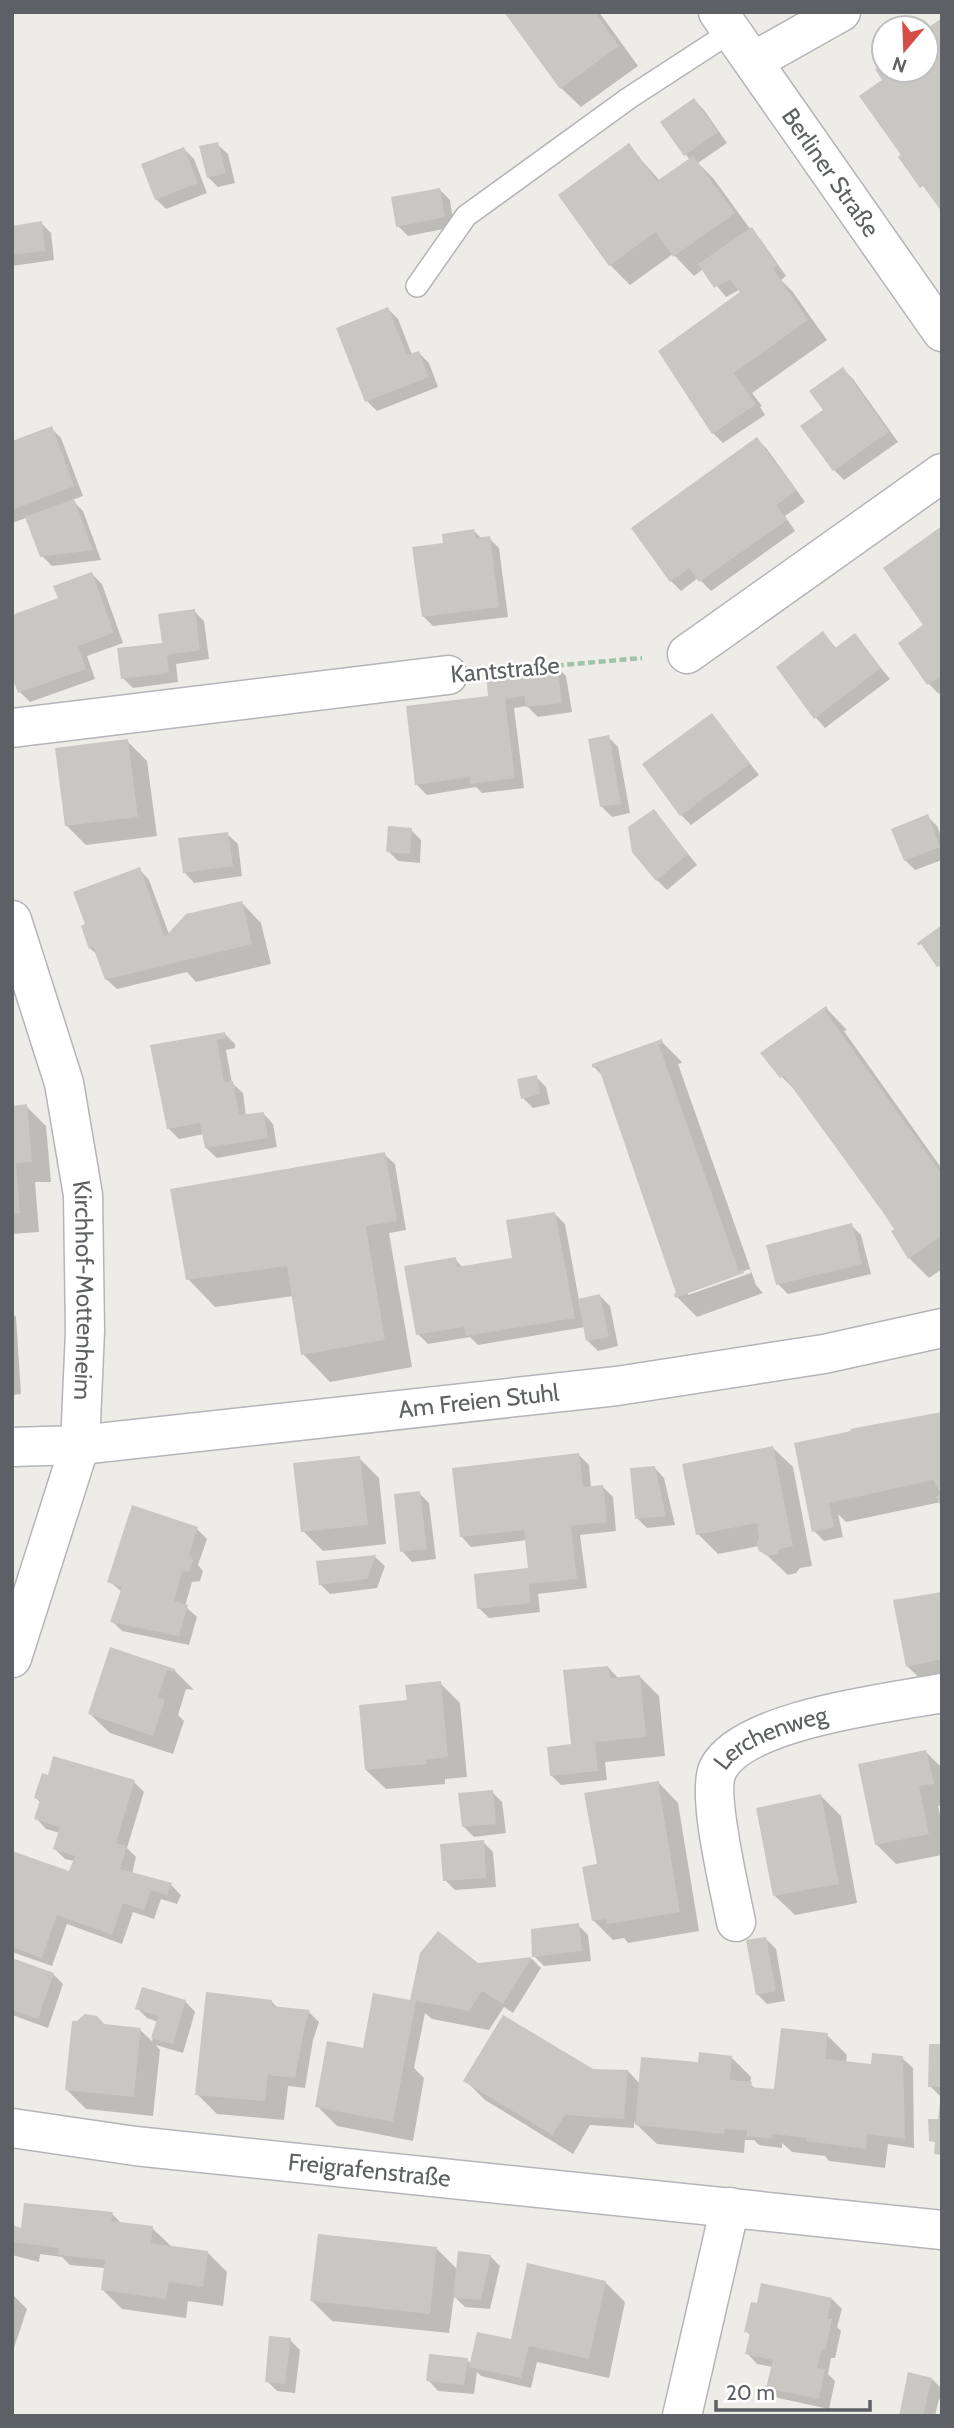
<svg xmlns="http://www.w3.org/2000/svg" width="954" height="2428" font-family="Cabin,sans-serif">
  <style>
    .shadow { fill: #0003; fill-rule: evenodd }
    .building { fill: #c9c7c2 }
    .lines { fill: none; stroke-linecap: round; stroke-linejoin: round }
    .lane-casing { stroke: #b3b5b9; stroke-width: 24 }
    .street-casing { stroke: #b3b5b9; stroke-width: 41 }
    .secondary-casing { stroke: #b2b5b8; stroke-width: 41 }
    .path { stroke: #9fc2a9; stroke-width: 4.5; stroke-dasharray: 7 3.5; stroke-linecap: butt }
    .lane { stroke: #fff; stroke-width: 21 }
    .street { stroke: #fff; stroke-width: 38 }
    .secondary { stroke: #fff; stroke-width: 38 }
    .labels { text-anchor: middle; stroke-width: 5; stroke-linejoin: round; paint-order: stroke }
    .street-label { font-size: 24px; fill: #5d6064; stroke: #fff }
  </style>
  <rect width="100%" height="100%" fill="#eeece6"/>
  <g class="shadow">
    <polygon points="506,12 599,12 638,66 581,107 561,88"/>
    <polygon points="694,100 704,110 727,143 698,163 713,178 751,230 761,240 786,276 781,280 792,291 827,340 752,393 762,406 760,407 765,415 723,443 713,433 743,293 739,290 726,297 703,269 694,276 673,254 630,285 610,265 560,196 629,146 660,181 690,160 662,123"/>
    <polygon points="217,144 228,154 235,183 218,187 208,177"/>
    <polygon points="184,149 194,159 207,193 166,209 156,199"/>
    <polygon points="440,190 450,200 454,227 408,236 398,226"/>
    <polygon points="41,223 51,233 54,260 12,266 12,227"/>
    <polygon points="388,309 398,319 412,355 419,353 429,363 438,387 377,411 367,401"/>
    <polygon points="843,369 853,379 898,442 844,480 834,470 825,410"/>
    <polygon points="51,428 61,438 83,496 72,500 83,511 101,560 52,566 42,556 26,518 12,523 12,442"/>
    <polygon points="757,439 767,449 805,502 785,516 795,531 711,591 698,578 681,591 671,581"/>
    <polygon points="942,529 942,692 939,694 929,684 900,644 926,625"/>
    <polygon points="474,531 482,539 489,538 499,548 508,617 433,626 423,616 445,544"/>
    <polygon points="92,574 102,584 123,643 87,656 95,679 30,702 20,692 12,672 60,599"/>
    <polygon points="194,611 204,621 209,659 176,664 178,682 133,688 123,678 164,644"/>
    <polygon points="823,633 837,649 854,635 890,679 825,728 816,718"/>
    <polygon points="556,666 566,676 572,712 538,717 527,706 514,708 524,788 482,793 476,787 427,795 417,785 490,698"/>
    <polygon points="712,715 759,775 691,825 681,815"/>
    <polygon points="608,737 618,747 630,813 612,817 601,806"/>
    <polygon points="127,741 147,761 157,836 86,845 66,825"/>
    <polygon points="654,811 697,865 667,890 657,880"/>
    <polygon points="927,816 937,826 942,838 942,860 915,870 905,860"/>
    <polygon points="411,830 421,840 420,863 398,861 388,851"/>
    <polygon points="227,834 238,844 242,876 194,883 184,872"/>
    <polygon points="139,869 149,880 169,934 242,903 261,923 271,964 196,982 187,972 117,989 106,979 98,956 90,948"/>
    <polygon points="826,1008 845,1028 847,1030 844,1031 942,1169 942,1269 929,1278 909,1258 897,1229 801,1096 782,1077"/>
    <polygon points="225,1034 235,1044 235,1048 226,1050 232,1083 243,1093 246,1116 263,1113 273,1124 277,1147 217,1158 206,1148 204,1134 179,1139 169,1129 160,1078"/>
    <path d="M661,1041L681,1061L682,1063L678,1064L756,1285L763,1293L697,1317L677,1297L679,1294L603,1076L594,1067ZM750,1269L751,1273L688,1295V1291Z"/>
    <polygon points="536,1077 546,1087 550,1104 533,1108 523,1098"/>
    <polygon points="26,1106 46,1126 51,1182 35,1182 39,1232 12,1234 12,1107"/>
    <polygon points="384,1154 395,1164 406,1230 389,1233 412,1367 330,1382 303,1354 293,1296 215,1307 188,1279"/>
    <polygon points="555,1214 565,1224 579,1300 600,1296 610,1306 618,1346 598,1351 588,1341 585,1327 478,1345 470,1337 428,1344 418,1334 455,1259 463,1268 514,1259"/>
    <polygon points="851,1225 861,1235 871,1274 788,1294 778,1284"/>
    <polygon points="12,1313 16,1317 21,1394 12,1395"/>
    <polygon points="942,1413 942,1504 941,1502 846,1522 838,1514 843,1537 824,1541 814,1531 796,1445"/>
    <polygon points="773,1448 793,1467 812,1566 800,1568 796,1573 788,1575 760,1549 759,1546 718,1554 698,1534"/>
    <polygon points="579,1455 589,1465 591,1488 603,1487 613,1497 616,1531 580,1535 587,1588 538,1594 540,1612 489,1618 479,1608 530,1569 527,1540 471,1547 461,1536"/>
    <polygon points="359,1458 379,1478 386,1544 323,1551 303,1531"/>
    <polygon points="654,1467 664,1478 675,1525 647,1528 637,1518"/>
    <polygon points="419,1493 429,1503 436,1559 412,1562 402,1551"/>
    <polygon points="197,1529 207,1539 198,1565 203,1571 200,1581 192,1582 185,1606 197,1617 189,1645 122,1631 112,1621 122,1592 109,1581"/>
    <polygon points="375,1557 385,1566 377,1588 330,1594 320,1584"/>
    <polygon points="942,1594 942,1683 928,1686 908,1667"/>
    <polygon points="111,1649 174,1670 194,1690 186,1689 178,1715 184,1721 173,1754 110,1733 90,1714"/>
    <polygon points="608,1667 619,1679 639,1676 659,1696 665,1756 605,1762 607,1780 561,1785 551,1775 573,1746"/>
    <polygon points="440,1683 460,1703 467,1777 445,1779 445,1784 386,1789 366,1770 409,1702"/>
    <polygon points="926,1752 942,1768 942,1805 938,1806 942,1823 942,1855 896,1864 876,1844"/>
    <polygon points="134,1782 144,1792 127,1848 136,1857 132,1874 171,1885 181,1895 177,1904 161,1899 154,1919 133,1912 122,1944 67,1924 52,1966 12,1952 12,1853 70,1873 74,1861 65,1859 55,1849 60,1833 46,1829 36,1818 41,1803 36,1798"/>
    <polygon points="659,1783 678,1803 699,1931 628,1943 624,1938 613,1940 593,1920 599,1865"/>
    <polygon points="492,1792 502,1802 506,1833 474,1837 464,1827"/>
    <polygon points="821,1796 841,1816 857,1903 795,1915 775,1896"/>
    <polygon points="483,1842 493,1852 496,1887 455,1890 445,1880"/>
    <polygon points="578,1925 588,1935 591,1961 544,1966 534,1956"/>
    <polygon points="766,1939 776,1949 785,2001 767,2004 757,1994"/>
    <polygon points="12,1959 53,1974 63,1984 48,2028 12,2015"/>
    <polygon points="532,1959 541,1968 513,2013 504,2007 489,2030 432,2019 425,2013 414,2068 424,2078 413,2141 337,2126 317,2106 411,2002 485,1970 482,1964"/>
    <polygon points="185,2001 195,2012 183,2053 156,2045 160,2050 153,2116 86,2109 66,2089 105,2026 140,2030 152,2041 158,2022 147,2018 137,2008"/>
    <polygon points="271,2001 278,2008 309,2012 319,2022 313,2040 305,2088 288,2086 284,2120 217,2114 197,2094"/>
    <polygon points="827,2035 847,2055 846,2063 876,2067 902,2058 913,2068 914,2148 888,2144 885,2168 829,2161 825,2156 792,2152 782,2143 782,2148 759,2145 754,2140 745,2140 744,2153 657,2144 634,2122 634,2128 590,2125 573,2154 485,2100 465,2080 592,2070 628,2071 640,2084 700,2064 731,2057 751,2077 750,2084 756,2089 774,2091"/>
    <polygon points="942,2046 942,2098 930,2086"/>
    <polygon points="112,2214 122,2224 152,2228 172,2247 207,2252 227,2272 223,2306 188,2301 186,2318 122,2309 102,2289 105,2268 70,2265 62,2257 40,2254 39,2262 12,2255 12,2227 20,2229"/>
    <polygon points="437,2249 458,2270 490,2256 500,2266 490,2309 465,2307 454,2296 449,2333 332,2321 312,2301"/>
    <polygon points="605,2282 625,2302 609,2378 537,2362 531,2388 481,2376 477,2372 474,2394 438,2391 428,2380 467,2360 471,2364"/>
    <polygon points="12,2294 27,2309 12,2354"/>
    <polygon points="832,2299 842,2309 837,2327 841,2331 835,2358 831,2358 828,2374 835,2381 829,2409 778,2398 768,2388 773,2367 757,2364 747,2353 751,2336 746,2331"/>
    <polygon points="290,2340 300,2350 295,2393 277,2391 267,2381"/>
    <polygon points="932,2379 942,2389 942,2402 939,2399 935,2416 900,2416"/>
  </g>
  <g class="building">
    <polygon points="504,12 595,12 619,46 560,89"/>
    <polygon points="942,18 942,212 923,186 920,188 898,157 901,155 859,96 882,80 875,69 884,63 884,70 926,70 926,29"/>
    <polygon points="694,98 718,132 684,156 660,122"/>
    <polygon points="218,142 226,173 207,178 199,146"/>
    <polygon points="629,143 657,181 693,156 735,213 673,257 656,232 609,266 558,195"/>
    <polygon points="184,147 198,183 155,200 141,164"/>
    <polygon points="440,188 445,217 396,227 391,197"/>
    <polygon points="42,221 45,251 12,255 12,226"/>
    <polygon points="752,227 777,265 773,269 808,320 734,373 756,404 712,434 658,351 740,292 730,280 714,288 698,264"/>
    <polygon points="388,307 407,355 419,351 429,377 365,402 336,328"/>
    <polygon points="843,367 889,432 833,471 800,426 823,410 809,391"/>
    <polygon points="52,426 74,486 12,510 12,441"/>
    <polygon points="757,437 796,491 777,505 787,520 699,582 689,568 670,582 631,528"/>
    <polygon points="74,499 93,550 40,557 25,517"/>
    <polygon points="942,526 942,675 927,685 898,643 923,625 883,568"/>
    <polygon points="474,529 476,538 490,536 499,607 422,617 412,547 443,543 442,534"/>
    <polygon points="92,572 114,633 78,646 86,669 18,693 12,677 12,615 58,598 53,586"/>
    <polygon points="195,609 200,650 167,655 169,673 121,679 117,648 162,643 158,614"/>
    <polygon points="823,631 835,648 855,633 881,668 814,719 776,667"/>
    <polygon points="557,664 562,703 526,707 524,696 505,699 515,778 470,784 470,777 415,785 406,706 488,696 486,674"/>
    <polygon points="712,713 750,764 680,816 642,764"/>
    <polygon points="609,735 621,804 600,807 588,739"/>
    <polygon points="128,739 138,817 65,826 55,748"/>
    <polygon points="654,809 688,854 656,881 632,852 628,827"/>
    <polygon points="928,814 940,847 904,861 891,829"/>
    <polygon points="388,826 412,828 410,854 386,852"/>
    <polygon points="228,832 233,866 183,873 178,838"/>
    <polygon points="140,867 165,937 186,914 242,901 252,944 105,980 93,947 89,949 81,926 85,924 73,892"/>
    <polygon points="942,925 942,969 940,966 937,967 921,944 918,946 917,943"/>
    <polygon points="826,1006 828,1009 825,1011 942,1174 942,1235 908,1259 891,1231 894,1229 882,1211 784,1076 780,1078 760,1053"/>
    <polygon points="225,1032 226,1038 217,1040 224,1082 233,1081 239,1115 264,1112 268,1138 205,1148 200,1123 167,1129 150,1045"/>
    <polygon points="662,1039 663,1043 659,1045 739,1271 743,1269 744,1273 675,1298 674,1294 676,1293 598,1066 592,1068 592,1064"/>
    <polygon points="537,1075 540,1094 521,1099 517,1079"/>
    <polygon points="27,1104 32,1162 16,1163 20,1213 12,1213 12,1106"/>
    <polygon points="385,1152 397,1221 366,1226 385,1340 301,1355 287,1266 186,1280 170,1189"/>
    <polygon points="555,1212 575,1318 466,1336 464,1327 416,1335 404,1266 456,1257 457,1267 512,1258 506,1220"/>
    <polygon points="852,1223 862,1264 776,1285 766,1245"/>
    <polygon points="600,1294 609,1337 586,1341 578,1299"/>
    <polygon points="942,1412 942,1508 936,1497 941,1494 933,1480 829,1503 834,1527 812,1532 794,1443 851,1431 850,1429"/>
    <polygon points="773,1446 793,1546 780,1549 777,1554 767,1556 758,1550 757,1543 759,1538 757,1523 696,1535 682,1464"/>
    <polygon points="579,1453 583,1487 603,1485 607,1522 571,1526 577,1579 529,1584 531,1603 477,1609 474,1574 528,1568 524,1530 460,1537 452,1468"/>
    <polygon points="360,1456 368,1525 301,1532 293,1463"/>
    <polygon points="655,1466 666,1516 635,1519 630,1468"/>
    <polygon points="420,1491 427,1549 400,1552 394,1494"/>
    <polygon points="132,1505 198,1527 189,1554 193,1560 190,1571 182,1572 174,1601 188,1605 179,1636 110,1622 122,1587 107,1582"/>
    <polygon points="376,1555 367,1579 319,1585 316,1561"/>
    <polygon points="942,1592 942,1659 906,1667 893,1600"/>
    <polygon points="110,1647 175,1669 175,1672 167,1670 158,1697 165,1700 153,1736 88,1714"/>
    <polygon points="608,1666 610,1678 640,1675 646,1737 595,1742 598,1771 550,1776 547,1747 571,1744 563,1670"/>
    <polygon points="441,1681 448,1757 426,1760 427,1764 365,1770 359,1705 407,1700 405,1685"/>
    <polygon points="926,1750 934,1784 919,1786 929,1834 875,1845 858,1764"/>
    <polygon points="53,1756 135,1780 116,1843 127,1846 120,1869 172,1883 167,1895 151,1890 144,1910 123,1903 112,1935 57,1915 42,1958 12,1947 12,1851 69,1871 75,1856 53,1849 60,1827 34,1819 40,1800 34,1798 42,1773 48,1775"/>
    <polygon points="659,1781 659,1788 680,1912 607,1924 606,1919 592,1921 582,1867 597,1864 584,1793"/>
    <polygon points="493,1790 496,1824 462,1827 458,1793"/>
    <polygon points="821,1794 839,1884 773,1896 756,1808"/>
    <polygon points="484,1840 486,1878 443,1881 440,1844"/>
    <polygon points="579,1923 582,1951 532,1957 503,2004 482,1991 469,2011 416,2001 393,2122 315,2107 327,2041 363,2048 373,1993 410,2000 420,1953 438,1931 478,1963 532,1957 531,1929"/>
    <polygon points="766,1937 776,1991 756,1995 746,1940"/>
    <polygon points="12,1958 54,1973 38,2019 12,2010"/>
    <polygon points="142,1987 186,2000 173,2044 151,2038 158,2016 135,2009"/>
    <polygon points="206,1992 272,2000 272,2006 310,2010 304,2030 295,2078 268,2075 265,2101 195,2095"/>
    <polygon points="85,2014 97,2016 104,2024 141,2028 134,2097 65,2090 72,2021 77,2021"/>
    <polygon points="503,2015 593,2069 628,2070 624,2119 565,2115 552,2135 463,2081"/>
    <polygon points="781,2028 828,2033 825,2059 871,2064 872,2053 903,2056 905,2139 867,2134 866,2149 807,2141 807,2138 773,2134 772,2139 747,2136 747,2131 725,2129 724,2134 635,2125 641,2057 698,2062 699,2052 732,2056 730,2080 752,2082 751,2087 774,2089"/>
    <polygon points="929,2044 942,2044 942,2087 928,2087"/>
    <polygon points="940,2101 942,2101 942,2155 934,2154 935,2142 929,2141 928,2119 938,2119"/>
    <polygon points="24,2203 113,2212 111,2221 153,2226 151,2243 208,2251 203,2287 169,2282 166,2299 101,2290 105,2260 58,2255 59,2248 12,2242 12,2225 21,2228"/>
    <polygon points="318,2234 437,2247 430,2314 310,2301"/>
    <polygon points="458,2251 491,2255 481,2300 453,2298"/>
    <polygon points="527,2263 606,2281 589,2359 529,2346 521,2378 469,2367 477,2332 511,2339"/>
    <polygon points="761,2283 832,2298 827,2319 832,2319 826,2349 822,2349 817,2368 825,2369 819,2399 766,2388 773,2360 745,2354 750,2333 744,2332 751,2302 757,2303"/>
    <polygon points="269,2336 291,2338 285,2384 265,2382"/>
    <polygon points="429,2354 468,2358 464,2385 426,2381"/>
    <polygon points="908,2372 932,2378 923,2416 899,2416"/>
  </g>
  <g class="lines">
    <defs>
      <polyline id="lane" points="417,286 466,216 629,98 732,31"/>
      <g id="street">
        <polyline points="754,61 841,12"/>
        <polyline points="687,654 942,473"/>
        <polyline points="12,728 448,675"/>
        <path id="s1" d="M12,920L64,1083L83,1195L85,1331L80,1445L12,1658"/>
        <path id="s2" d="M12,1447L80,1445L617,1386L824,1354L942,1328"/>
        <path id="s3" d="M736,1922C730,1891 706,1792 718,1769C743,1719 890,1703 942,1693"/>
        <path id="s4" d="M12,2128L135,2146L942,2230"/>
        <polyline points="682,2416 730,2207"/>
      </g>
      <g id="secondary">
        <path id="s5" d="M718,12L942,332"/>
      </g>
    </defs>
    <use href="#lane" class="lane-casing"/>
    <use href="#street" class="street-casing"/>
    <use href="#secondary" class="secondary-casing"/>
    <polyline class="path" points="494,671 642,658"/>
    <use href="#lane" class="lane"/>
    <use href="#street" class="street"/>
    <use href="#secondary" class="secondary"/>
  </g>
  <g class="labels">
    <g class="street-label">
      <text dy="8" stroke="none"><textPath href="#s5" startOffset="196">Berliner Straße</textPath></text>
      <text transform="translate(505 670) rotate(-5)" y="8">Kantstraße</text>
      <text dy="8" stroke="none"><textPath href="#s1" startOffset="380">Kirchhof-Mottenheim</textPath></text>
      <text dy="8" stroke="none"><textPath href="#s2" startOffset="469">Am Freien Stuhl</textPath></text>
      <text dy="8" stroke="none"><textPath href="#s3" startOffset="219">Lerchenweg</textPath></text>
      <text dy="8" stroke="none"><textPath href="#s4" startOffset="360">Freigrafenstraße</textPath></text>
    </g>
  </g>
  <rect width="954" height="2428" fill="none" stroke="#5d6064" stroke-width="28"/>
  <g transform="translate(905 49) rotate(199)"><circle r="33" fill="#ffffff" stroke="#bebfc1" stroke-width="2"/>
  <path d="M0-5L12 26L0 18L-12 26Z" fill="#d44d46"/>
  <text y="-10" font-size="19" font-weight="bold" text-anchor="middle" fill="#5d6064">N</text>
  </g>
  <path d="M716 2400v10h154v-10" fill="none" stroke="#5d6064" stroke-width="3.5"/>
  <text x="726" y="2400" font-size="21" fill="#5d6064" stroke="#ffffff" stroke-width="5" paint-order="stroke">20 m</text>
</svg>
